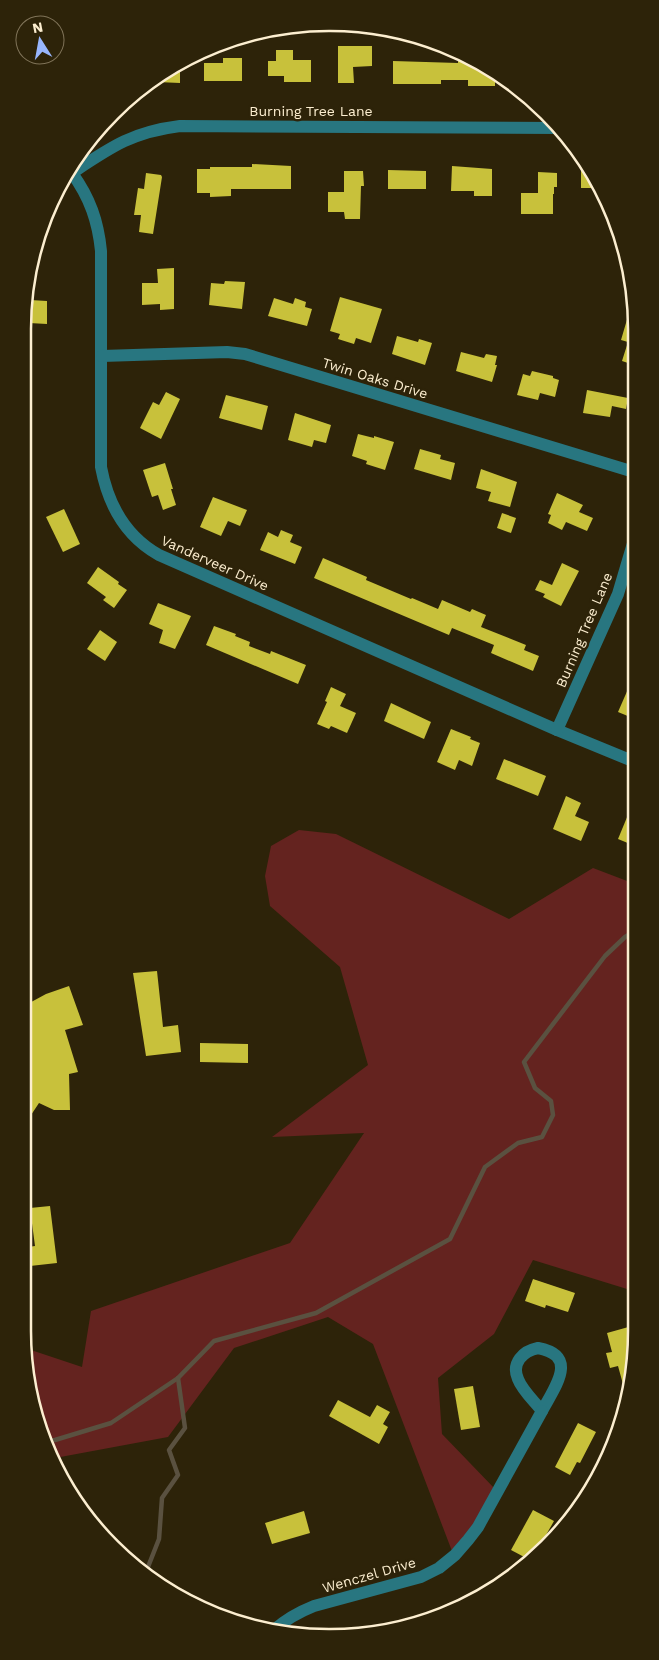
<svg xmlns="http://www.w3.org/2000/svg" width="659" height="1660" font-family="'Work Sans',sans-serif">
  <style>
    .green { fill: #64231f }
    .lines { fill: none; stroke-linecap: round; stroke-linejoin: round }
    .stream { stroke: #5a5140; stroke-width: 4.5 }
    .building { fill: #c8c13b }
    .minor { stroke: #287680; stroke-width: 12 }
    .labels { text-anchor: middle; stroke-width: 5; stroke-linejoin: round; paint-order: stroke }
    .street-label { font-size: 14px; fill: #fceed0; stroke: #2d2309 }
    .rim { fill: none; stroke: #fceed0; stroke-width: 2.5 }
  </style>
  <rect width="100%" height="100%" fill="#2d2309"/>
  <polygon class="green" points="299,830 336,834 509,919 593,868 635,884 636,1278 627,1289 533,1260 494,1334 438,1378 442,1434 495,1489 455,1559 373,1344 328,1317 234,1348 168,1437 55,1458 39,1429 25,1348 82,1367 91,1311 290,1243 364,1133 272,1137 368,1065 340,967 270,906 265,876 271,846"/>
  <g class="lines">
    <g class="stream">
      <polyline points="45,1441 55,1440 111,1423 178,1378 214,1341 316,1313 450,1239 485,1167 518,1143 542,1137 553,1115 551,1101 535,1088 524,1062 605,956 625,937 635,931"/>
      <polyline points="146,1572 159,1539 162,1498 178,1475 169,1450 185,1428 178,1378"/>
    </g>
  </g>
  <g class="building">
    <polygon points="338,46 372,46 372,66 353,67 354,83 338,83"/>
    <polygon points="276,50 293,50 293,60 311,60 311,82 284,82 284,76 268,76 268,61 276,61"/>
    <polygon points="458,54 495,72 495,86 468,86 468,80 441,80 441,84 393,84 393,61 458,63"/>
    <polygon points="223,58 242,58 242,81 204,81 204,63 223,63"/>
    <polygon points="180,65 180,83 157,82 175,69"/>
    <polygon points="581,158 594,177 601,188 581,188"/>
    <polygon points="252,164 291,166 291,189 231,189 231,196 210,197 210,193 197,193 197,169 210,169 210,167 252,167"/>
    <polygon points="452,166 492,169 492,196 474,196 474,191 451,191"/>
    <polygon points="388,170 426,171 426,189 388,189"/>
    <polygon points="344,171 363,171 364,186 361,186 360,219 345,219 344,212 328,212 328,192 344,192"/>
    <polygon points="538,172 557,173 557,187 554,187 554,194 553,194 553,214 521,214 521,193 538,193"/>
    <polygon points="146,173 161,175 162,177 153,234 139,232 141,215 134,215 138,188 144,189"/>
    <polygon points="174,268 174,309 160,310 160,304 142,305 142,283 158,283 157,269"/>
    <polygon points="225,281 245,282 242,309 209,305 211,283 224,284"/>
    <polygon points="340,297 382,309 371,343 356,338 354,344 338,339 340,334 330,331"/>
    <polygon points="274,298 293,304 295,298 306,302 305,307 312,309 307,326 268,316"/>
    <polygon points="30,300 47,301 47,324 29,323"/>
    <polygon points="631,306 634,306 634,365 622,361 628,342 621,340"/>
    <polygon points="397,336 418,342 419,339 432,343 425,365 392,354"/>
    <polygon points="461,352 484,358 486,354 497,356 495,365 497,365 492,382 456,371"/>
    <polygon points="532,371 553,376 553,378 559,380 555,397 540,393 538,400 517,395 523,374 530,376"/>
    <polygon points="587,390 628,398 626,409 612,406 610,417 583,413"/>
    <polygon points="166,392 180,399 161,439 140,428 153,402 159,405"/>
    <polygon points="226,395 268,406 262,430 219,418"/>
    <polygon points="295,413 331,425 326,443 314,440 312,447 288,440"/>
    <polygon points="358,434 374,438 374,436 394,442 385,470 366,464 367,461 352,456"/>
    <polygon points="420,449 441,455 440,459 455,463 451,480 414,469"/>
    <polygon points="165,463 173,489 171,489 176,505 163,510 158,495 152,497 143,470"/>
    <polygon points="481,469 517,482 510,507 488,501 491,492 476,488"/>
    <polygon points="557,493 583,505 579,512 593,518 587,531 566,522 562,530 548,523 551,515 548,514"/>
    <polygon points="213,497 247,510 240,526 228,521 221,536 200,527"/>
    <polygon points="64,509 80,544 63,552 46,517"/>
    <polygon points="502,513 516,518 511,533 497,528"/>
    <polygon points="281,530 293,535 290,542 302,547 295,564 260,550 268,532 278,537"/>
    <polygon points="323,558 367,577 366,580 411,599 412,598 438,609 442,600 470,612 472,609 486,615 481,627 526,645 524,650 539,656 533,671 491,653 494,645 452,628 449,635 314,578"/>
    <polygon points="562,563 579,571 561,606 543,597 545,594 535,590 540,580 552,585"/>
    <polygon points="98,567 119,582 118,584 127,590 114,608 103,600 106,597 87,583"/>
    <polygon points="158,603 191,616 175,649 159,643 163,630 149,624"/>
    <polygon points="214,626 236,634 235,636 250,642 249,646 270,654 271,651 306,665 298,684 206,645"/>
    <polygon points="100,630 117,642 105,661 87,649"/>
    <polygon points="635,673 635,719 618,712"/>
    <polygon points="331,687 346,694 340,706 356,713 347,733 331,726 329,729 317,724 327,702 325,701"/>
    <polygon points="391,703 431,722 424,739 384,721"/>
    <polygon points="451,729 471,737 470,739 480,743 472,766 459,760 455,770 437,762"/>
    <polygon points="504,759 546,776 538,796 496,779"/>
    <polygon points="566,796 581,803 575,816 589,822 581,841 553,829"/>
    <polygon points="635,798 635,846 618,839"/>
    <polygon points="157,971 163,1027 178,1025 181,1052 146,1056 133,973"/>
    <polygon points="69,986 83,1025 65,1030 78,1072 69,1074 70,1110 54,1110 39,1103 31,1115 22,1109 22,1007 46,994"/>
    <polygon points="200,1043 248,1044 248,1063 200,1062"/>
    <polygon points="50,1206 57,1263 30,1266 28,1247 35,1246 30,1208"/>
    <polygon points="533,1279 575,1293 568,1312 546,1305 545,1308 525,1301"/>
    <polygon points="632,1326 635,1339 626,1395 618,1366 610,1368 606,1353 612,1352 607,1333"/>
    <polygon points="473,1386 480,1427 461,1430 454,1389"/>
    <polygon points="338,1400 370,1417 377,1405 390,1412 383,1424 388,1427 379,1444 329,1416"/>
    <polygon points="578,1423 596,1432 580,1463 577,1462 570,1475 555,1467"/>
    <polygon points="533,1510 554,1521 537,1551 528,1559 511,1550"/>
    <polygon points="304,1511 310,1533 272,1544 265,1523"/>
  </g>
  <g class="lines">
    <g class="minor">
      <path d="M72,173C90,198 98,221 101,251V467C108,504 125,536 159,555L557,730L635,762"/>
      <path d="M72,173C111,147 132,132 180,126L561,128"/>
      <polyline points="102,356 227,352 245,354 634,472"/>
      <polyline points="557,730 618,594 634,540"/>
      <path d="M538,1348C580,1356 554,1388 542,1411C534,1401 522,1390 518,1379C511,1363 523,1351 538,1348Z"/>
      <path d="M274,1630C286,1619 299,1612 314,1606L421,1577L439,1568L455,1555L468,1540L478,1527L542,1411"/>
    </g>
  </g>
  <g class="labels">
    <g class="street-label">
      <text x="311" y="116">Burning Tree Lane</text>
      <text transform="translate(375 378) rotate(17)" y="5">Twin Oaks Drive</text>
      <text transform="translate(215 563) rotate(24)" y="5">Vanderveer Drive</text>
      <text transform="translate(584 630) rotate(-67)" y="5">Burning Tree Lane</text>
      <text transform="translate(369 1575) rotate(-16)" y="5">Wenczel Drive</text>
    </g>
  </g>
  <path d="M0 0H659V1660H0ZM329 31H330A298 298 0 0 1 628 329V1331A298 298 0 0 1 330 1629H329A298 298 0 0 1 31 1331V329A298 298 0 0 1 329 31Z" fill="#2d2309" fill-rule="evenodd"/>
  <path class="rim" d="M329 31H330A298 298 0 0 1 628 329V1331A298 298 0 0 1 330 1629H329A298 298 0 0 1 31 1331V329A298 298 0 0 1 329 31Z"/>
  <g transform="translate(40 40) rotate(349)"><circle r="24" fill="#2d2309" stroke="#807459"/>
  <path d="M0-4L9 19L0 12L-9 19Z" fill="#98b6fd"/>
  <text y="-8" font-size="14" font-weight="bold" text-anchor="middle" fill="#fceed0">N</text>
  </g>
</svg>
